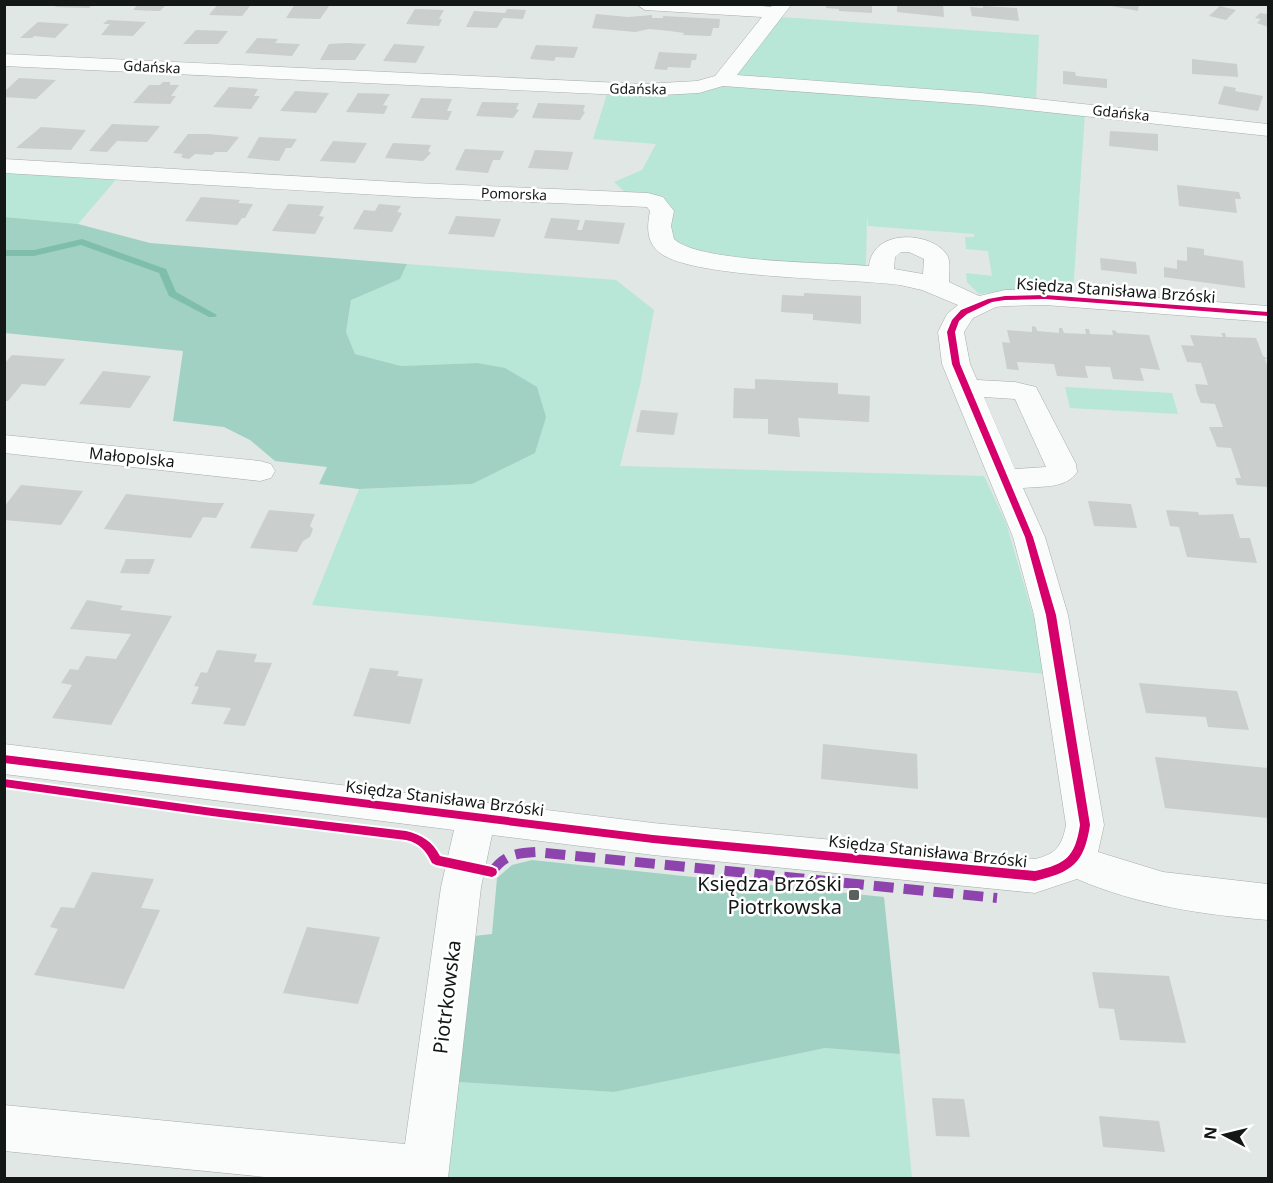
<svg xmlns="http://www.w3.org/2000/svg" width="1273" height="1183" font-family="'Noto Sans',sans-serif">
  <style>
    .green { fill: #b8e6d7 }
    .forest { fill: #a0d1c2 }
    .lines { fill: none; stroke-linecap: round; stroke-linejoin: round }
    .stream { fill: #80beac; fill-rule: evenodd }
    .building { fill: #cacecd }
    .minor-casing { stroke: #a8adab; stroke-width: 1 }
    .minor { fill: #fafbfb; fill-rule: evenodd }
    .quiet { stroke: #8e44ad; stroke-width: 10; stroke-dasharray: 20 10; stroke-linecap: butt }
    .cycleway-casing { stroke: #fff; stroke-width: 4 }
    .cycleway { fill: #d6006c; fill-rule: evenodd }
    .poi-dot { fill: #5b605d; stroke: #fff; stroke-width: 2 }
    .labels { text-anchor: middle; stroke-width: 5; stroke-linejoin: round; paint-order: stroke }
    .far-street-label { font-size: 14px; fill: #131715; stroke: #fff }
    .street-label { font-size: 16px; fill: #131715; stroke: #fff }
    .near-poi-label { font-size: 20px; fill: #131715; stroke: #fff; text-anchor: end }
    .near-street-label { font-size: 20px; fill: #131715; stroke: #fff }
  </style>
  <rect width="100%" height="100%" fill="#e1e7e4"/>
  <g class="green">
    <polygon points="781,17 1039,35 1036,102 744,78 738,74 738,69"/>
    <polygon points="729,85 1085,113 1073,293 1014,290 979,294 967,282 966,273 992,276 988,251 966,249 965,237 974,237 974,234 868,226 867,215 866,264 863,269 753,261 692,252 669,239 668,210 629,196 614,182 642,170 656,144 593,139 608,91 692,91"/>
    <polygon points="4,169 119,176 78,224 5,217"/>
    <polygon points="407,264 616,280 654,310 640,385 620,466 984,476 1006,523 1035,622 1046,674 312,605 359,489 473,484 477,363 401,366 355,354 346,332 351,300 400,279"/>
    <polygon points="1065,387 1172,393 1178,414 1070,408"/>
    <polygon points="825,1048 900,1054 912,1178 446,1178 458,1082 614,1092"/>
  </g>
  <g class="forest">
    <polygon points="5,217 78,224 150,243 407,264 400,279 351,300 346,332 355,354 401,366 477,363 505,368 537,387 546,417 535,453 472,484 359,489 319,484 327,467 275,461 250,440 224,427 173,421 183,351 5,333"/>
    <polygon points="532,860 884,897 900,1054 825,1048 614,1092 458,1082 474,936 492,934 497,878 512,865"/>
  </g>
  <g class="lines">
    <polygon class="stream" points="82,239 166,269 176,292 217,315 215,317 209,317 169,296 159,273 81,245 34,256 4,256 4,250 34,250"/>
  </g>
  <g class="building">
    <polygon points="58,4 93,4 89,8 55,7"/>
    <polygon points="138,4 167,4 160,11 133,10"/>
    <polygon points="218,4 247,4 250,6 242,16 209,15"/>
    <polygon points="295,4 318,4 329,6 320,19 286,18"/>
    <polygon points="826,4 872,4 872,13 839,11 839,9 826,8"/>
    <polygon points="897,4 943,4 944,17 897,12"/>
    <polygon points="1101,4 1139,4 1138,11"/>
    <polygon points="983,6 1017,8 1019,21 972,16 970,7 983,8"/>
    <polygon points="1220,6 1236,10 1226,20 1209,16"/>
    <polygon points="415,9 444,10 439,19 442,19 439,26 406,24"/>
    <polygon points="507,9 526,10 523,19 503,18 497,28 466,27 474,11 505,13"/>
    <polygon points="1268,12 1268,27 1257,23 1261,19 1255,18 1260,13 1266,14"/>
    <polygon points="596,14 628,17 652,15 652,18 663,18 663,16 720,19 719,28 713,28 711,36 683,35 684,33 670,31 649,29 635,32 592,28"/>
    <polygon points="108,20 146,22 133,36 101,35 110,24 103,24"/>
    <polygon points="38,22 69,24 55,38 34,36 32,38 20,38"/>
    <polygon points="196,30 228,31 218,44 183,44"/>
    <polygon points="257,38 278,39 275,43 300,44 292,56 245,53"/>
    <polygon points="329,44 347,43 366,44 355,60 320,60"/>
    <polygon points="394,44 425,46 416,63 383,61"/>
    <polygon points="536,45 578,47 574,58 556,57 554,61 530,59"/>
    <polygon points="659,52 697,54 696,60 692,60 690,68 668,67 667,70 654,69"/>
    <polygon points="1192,59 1237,64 1238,77 1192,74"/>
    <polygon points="1063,71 1075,72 1076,76 1107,79 1107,88 1063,84"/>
    <polygon points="19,78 56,80 36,99 4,97 4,92"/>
    <polygon points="163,82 170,82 170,85 179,85 171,96 176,96 170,104 133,103 149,85 160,85"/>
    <polygon points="1224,86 1236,88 1235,91 1263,96 1258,111 1218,104"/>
    <polygon points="229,87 258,89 254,96 260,96 251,109 213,107"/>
    <polygon points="295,91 329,93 316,113 280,111"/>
    <polygon points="358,93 390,94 383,105 388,106 384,114 346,112"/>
    <polygon points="421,98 452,99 447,111 452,111 448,120 411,118"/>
    <polygon points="482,102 519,103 516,109 519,110 513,118 476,116"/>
    <polygon points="538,103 585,105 583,111 585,112 580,120 532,118"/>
    <polygon points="112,124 160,126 147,142 117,141 107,152 89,151"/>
    <polygon points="41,127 86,130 71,150 16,148"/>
    <polygon points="1110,131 1158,134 1158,151 1109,146"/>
    <polygon points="188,134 208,134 239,137 227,152 215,152 212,155 195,154 189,159 183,158 181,156 183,154 173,153"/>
    <polygon points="259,137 297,139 291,148 286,148 279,161 247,158"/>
    <polygon points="333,141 367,143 355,163 320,161"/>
    <polygon points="393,143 431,145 428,151 431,153 423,161 385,158"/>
    <polygon points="465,149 504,151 500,160 493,160 488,173 455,170"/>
    <polygon points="535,150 573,152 568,170 528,168"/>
    <polygon points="1177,185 1239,192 1241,199 1235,199 1237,213 1179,206"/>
    <polygon points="201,197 240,200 238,203 253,204 245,218 242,218 237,225 185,221"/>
    <polygon points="288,204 324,206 319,216 324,217 315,234 272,231"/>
    <polygon points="379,204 401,206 397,212 402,213 392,232 353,229 364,210 375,211"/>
    <polygon points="456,216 501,219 494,237 448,234"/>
    <polygon points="551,218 580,220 577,230 582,230 585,220 625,223 619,244 544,238"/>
    <polygon points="1187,247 1204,249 1204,255 1243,261 1245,288 1164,277 1164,267 1177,269 1177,260 1187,261"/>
    <polygon points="1100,258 1136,262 1137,274 1101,270"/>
    <polygon points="804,293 861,296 861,324 813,320 813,314 781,312 782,295 804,296"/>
    <polygon points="1032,326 1036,327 1037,331 1059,333 1059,328 1062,328 1064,333 1086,334 1085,329 1089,329 1090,334 1113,335 1112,330 1116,331 1117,333 1149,335 1160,370 1140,368 1144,381 1113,379 1110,367 1085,366 1088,378 1057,376 1054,364 1017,362 1019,370 1007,369 1002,342 1010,343 1007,330 1032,332"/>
    <polygon points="1221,333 1225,333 1226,337 1256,338 1263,356 1268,359 1265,359 1268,368 1268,487 1237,485 1235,478 1241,478 1231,448 1217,447 1209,427 1223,427 1215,404 1201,403 1197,393 1195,384 1208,385 1201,363 1187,362 1181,345 1194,346 1190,335 1223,337"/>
    <polygon points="12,355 65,359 45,386 22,384 8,401 4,401 4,364"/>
    <polygon points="103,371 151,376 130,408 79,404"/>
    <polygon points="755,379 838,383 838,394 870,396 869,422 798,418 800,437 768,434 768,419 733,418 734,388 755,389"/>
    <polygon points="641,410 678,413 674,435 636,432"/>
    <polygon points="21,485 83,491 61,525 4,520 4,507"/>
    <polygon points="126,494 212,503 224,503 216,518 203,517 191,538 104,529"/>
    <polygon points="1088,501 1131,504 1137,528 1094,526"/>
    <polygon points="269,510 315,514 310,526 313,529 310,537 303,541 297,552 250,548"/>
    <polygon points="1166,510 1198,512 1199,515 1233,514 1240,538 1250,538 1257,563 1187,557 1179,527 1170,526"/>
    <polygon points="126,559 155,559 149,574 120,573"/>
    <polygon points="87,600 123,606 120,610 172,616 111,725 52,718 72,685 61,683 70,669 78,670 86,656 116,659 131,634 70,629"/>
    <polygon points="217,650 257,654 254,662 272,663 245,726 223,724 231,708 191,704 199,687 194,686 201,672 207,673"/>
    <polygon points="370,668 399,671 397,676 423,679 410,724 353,716"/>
    <polygon points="1139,683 1237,691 1249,730 1208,727 1206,717 1146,713"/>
    <polygon points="823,744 917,754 918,789 821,779"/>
    <polygon points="1155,757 1268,768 1268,818 1165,808"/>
    <polygon points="92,872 154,879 141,908 160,910 124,989 34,975 58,929 50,927 61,907 74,908"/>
    <polygon points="307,927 380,937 358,1004 283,993"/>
    <polygon points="1092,972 1169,976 1186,1043 1120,1040 1114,1009 1099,1008"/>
    <polygon points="932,1098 964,1099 970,1137 936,1136"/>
    <polygon points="1099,1116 1159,1121 1165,1152 1103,1147"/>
  </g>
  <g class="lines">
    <defs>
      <g id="minor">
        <polygon points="636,4 746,4 771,7 773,4 792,4 737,75 981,93 1268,124 1268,136 981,105 723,86 699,93 643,96 4,66 4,54 643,84 697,81 715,76 762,17 645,10"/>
        <path d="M4,159L414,183L648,193L663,197L674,211L671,226L674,239C699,263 830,262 869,266C873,227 933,232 947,255C951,261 949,274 949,282L979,296L1005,290L1045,289L1268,306V322L1045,305L1005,306L996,307L973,318L964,332L970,364L977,380L1015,382L1036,387L1076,464L1077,472C1066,489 1042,486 1023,488L1045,537L1068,615L1104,825L1098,852L1163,872L1268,884V920C1204,915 1137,905 1077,879L1035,893L653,855L492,835L481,887L448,1178H275L4,1151V1105L405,1144L441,887L454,830L4,774V744L653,823L1035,859C1056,854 1062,846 1066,825L1034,615L1013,537L942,364L938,332L947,314L958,305L922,290L900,285C850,278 694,279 660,253C646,242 647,227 650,211L647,207L414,197L4,173ZM901,252H909L924,259L923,274L894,269L895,257ZM984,397L1015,399L1046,467L1015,469Z"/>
        <polygon points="4,435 260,461 271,464 275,471 271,478 260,481 4,453"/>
      </g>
    </defs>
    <use href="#minor" class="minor-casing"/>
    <use href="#minor" class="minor"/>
    <path class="quiet" d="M492,872C504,855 516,853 536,852L997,898"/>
    <defs>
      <g id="cycleway">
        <path d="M1045,295L1268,312V316L1045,299L1005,300L992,302L967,314L959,321L955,332L960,364L1033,537L1056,615L1090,825C1084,864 1072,872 1035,881L653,843L4,763V755L653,835L1035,871C1066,864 1075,857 1080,825L1046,615L1025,537L952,364L947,332L952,320L961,310L988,299L1005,296Z"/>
        <path d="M4,779L212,808L406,831C422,835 432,841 440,856L492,867L496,869L497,872L496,875L492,877L436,865L432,863C426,851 420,843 406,840L212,816L4,787Z"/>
      </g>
    </defs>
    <use href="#cycleway" class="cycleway-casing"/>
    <use href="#cycleway" class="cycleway"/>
  </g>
  <rect class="poi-dot" x="848" y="889" width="12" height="12" rx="3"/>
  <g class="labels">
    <g class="far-street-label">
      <text transform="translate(152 67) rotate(3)" y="5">Gdańska</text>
      <text transform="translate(638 89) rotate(1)" y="5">Gdańska</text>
      <text transform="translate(1121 113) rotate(6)" y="5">Gdańska</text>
      <text transform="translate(514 194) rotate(2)" y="5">Pomorska</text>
    </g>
    <g class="street-label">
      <text transform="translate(1116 290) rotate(4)" y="6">Księdza Stanisława Brzóski</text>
      <text transform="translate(132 457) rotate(6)" y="6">Małopolska</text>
      <text transform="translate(445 798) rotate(7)" y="6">Księdza Stanisława Brzóski</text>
      <text transform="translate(928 851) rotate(6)" y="6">Księdza Stanisława Brzóski</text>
    </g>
    <g class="near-poi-label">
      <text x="842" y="891">Księdza Brzóski<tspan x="842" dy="23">Piotrkowska</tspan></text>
    </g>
    <g class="near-street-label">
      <text transform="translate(447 997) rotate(-83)" y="7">Piotrkowska</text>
    </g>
  </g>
  <rect width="1273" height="1183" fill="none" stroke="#131715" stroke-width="12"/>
  <g transform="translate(1225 1135) rotate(277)" stroke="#ffffff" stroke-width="4.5" paint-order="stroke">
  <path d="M0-4.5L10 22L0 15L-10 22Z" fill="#131715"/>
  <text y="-9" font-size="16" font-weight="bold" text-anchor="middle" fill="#131715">N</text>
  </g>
</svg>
